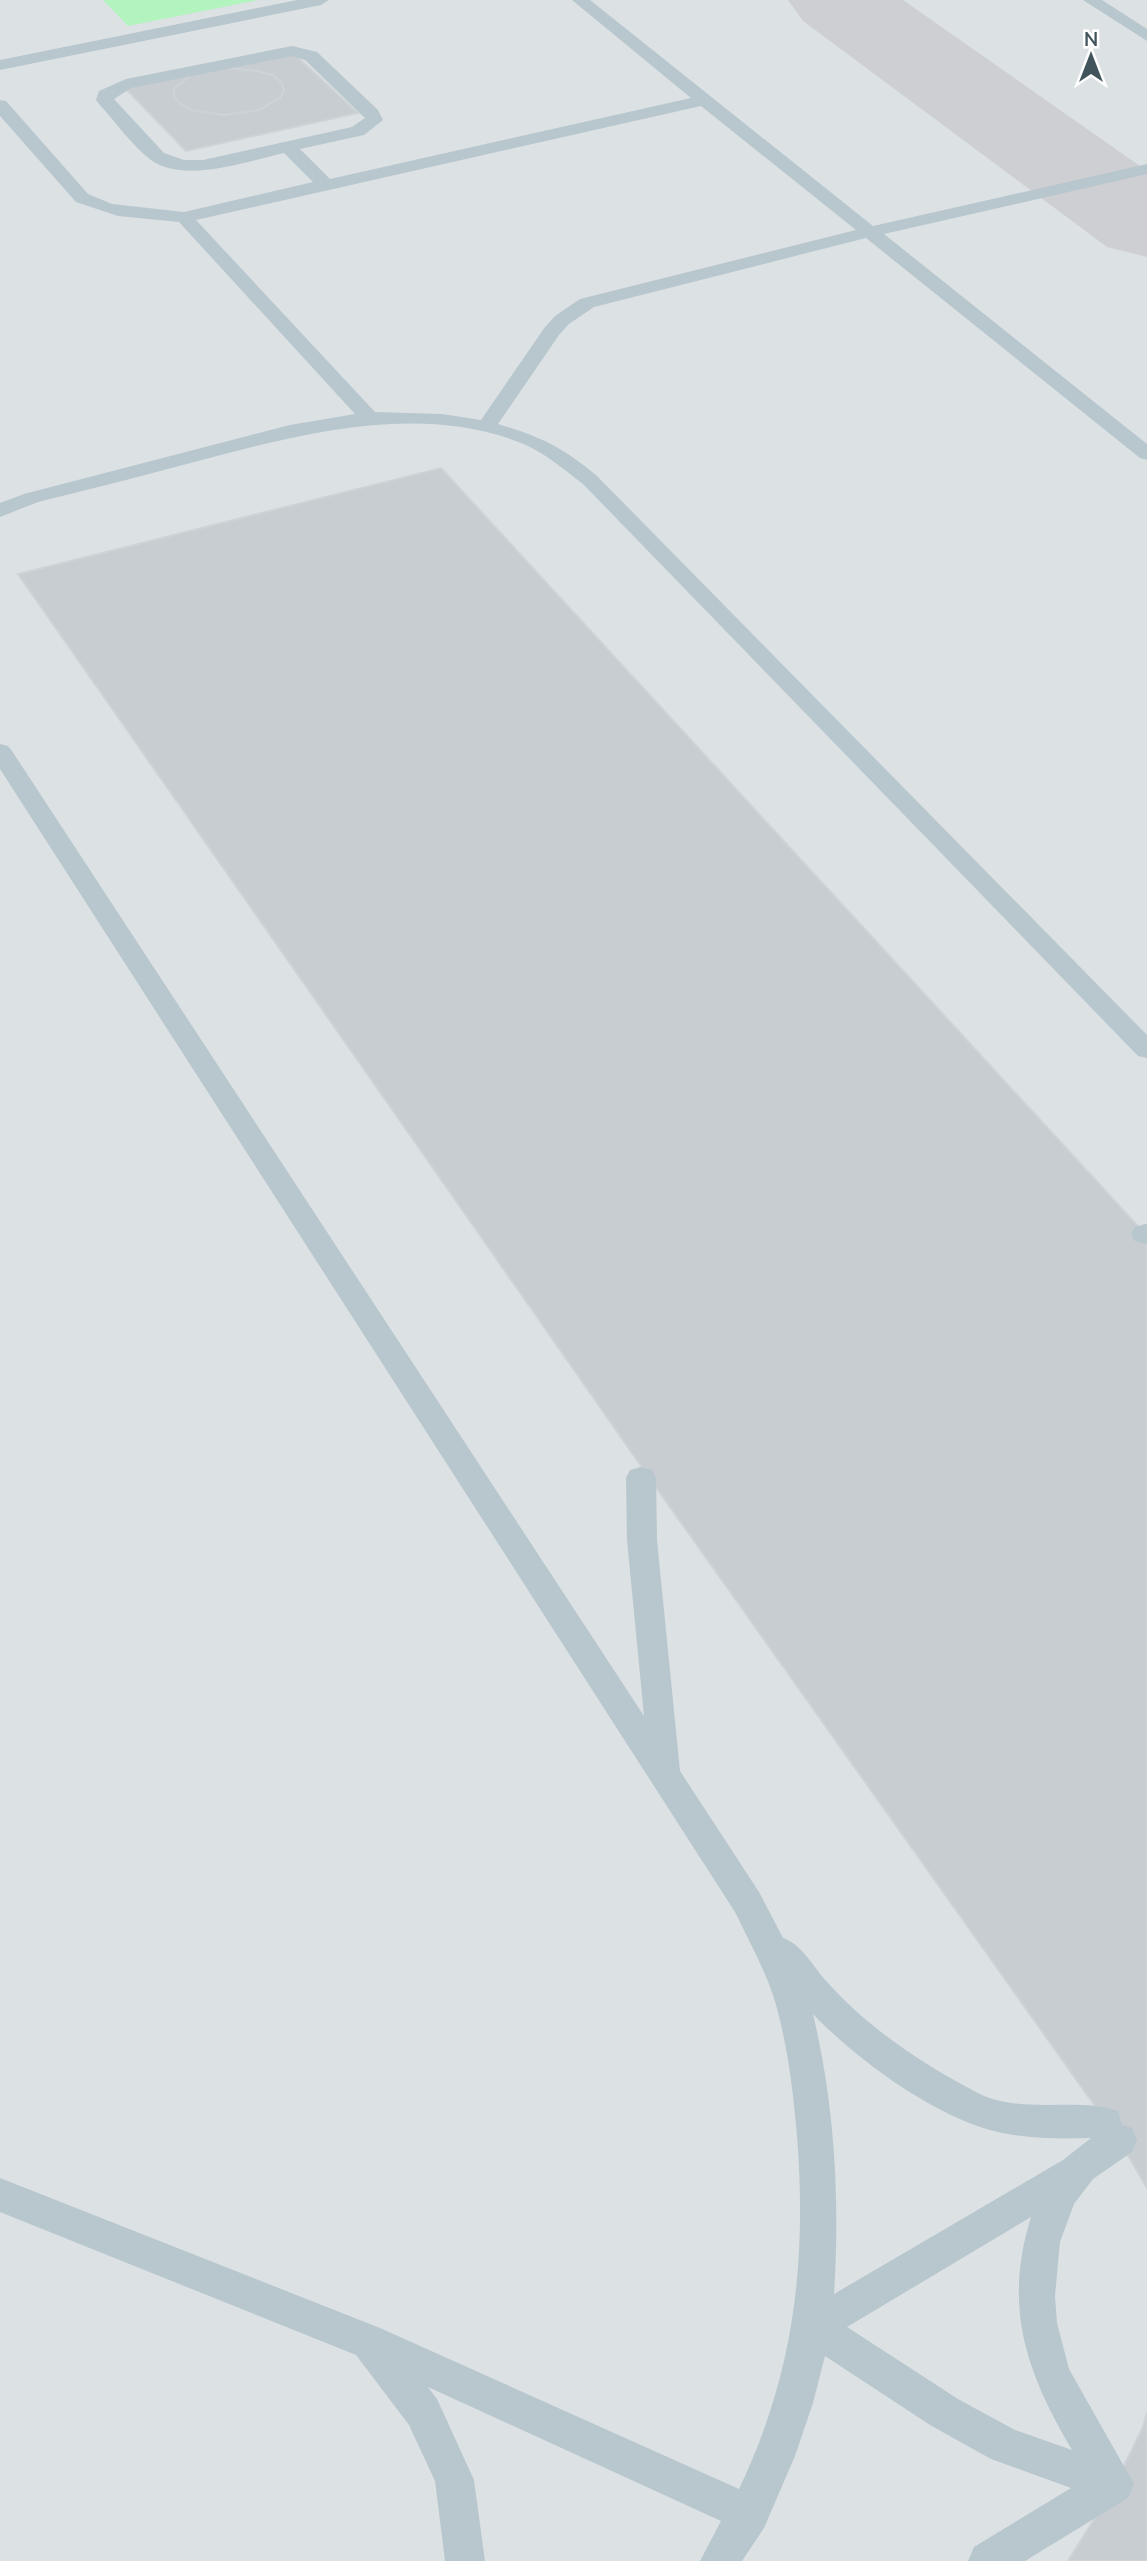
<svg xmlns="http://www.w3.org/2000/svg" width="1147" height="2561" font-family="'Nunito Sans',sans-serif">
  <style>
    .airport { fill: #dce1e4 }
    .green { fill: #b3f3bf }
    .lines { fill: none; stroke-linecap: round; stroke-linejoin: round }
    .taxiway { fill: #cecfd2; fill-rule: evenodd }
    .building { fill: #c7cdd1; stroke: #ced3d8; stroke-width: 2 }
    .service { fill: #b8c7cd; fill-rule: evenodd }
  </style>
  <rect width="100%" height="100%" fill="#efebec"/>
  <rect class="airport" x="0" y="0" width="1147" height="2561"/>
  <polygon class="green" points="103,0 258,0 128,26"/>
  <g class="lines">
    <polygon class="taxiway" points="788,0 903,0 1147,171 1147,257 1107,247 803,21"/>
  </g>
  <g class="building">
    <polygon points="293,53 358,113 186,151 125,88"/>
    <polygon points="224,68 258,71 272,75 281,82 284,89 281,97 259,110 224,115 191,110 180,104 174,97 174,89 191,75"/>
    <polygon points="441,468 1147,1236 1147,2188 1119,2140 655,1486 18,574"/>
    <polygon points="1147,2413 1147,2561 1068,2561 1111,2492 1143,2427"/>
  </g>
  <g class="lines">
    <g class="service">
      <polygon points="297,0 329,0 321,5 0,70 0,60"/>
      <path d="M572,0H590L873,226L1147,164V174L884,234L1147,444V460L1140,458L866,238L594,307L569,324L559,335L498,424C541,437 562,447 597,476L1147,1035V1058L1138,1056L583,484C565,470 547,455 526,445C422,401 301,434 198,461C145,475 92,489 38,502L0,517V503L24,494L290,425L355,414L179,222L118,216L76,202L0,116V100L6,101L88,194L112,204L184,212L313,182L284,153C248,161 184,184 151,160C132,146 115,121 99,104L96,100L99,91L126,79L292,46L317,52L378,110L383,120L364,135L300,149L330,179L691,98ZM292,56L305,60L365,118L352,127L203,160H184L164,153L114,99L131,88ZM701,106L856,230L580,299L555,316L545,327L481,420L442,414L375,412L196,220Z"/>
      <polygon points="1083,0 1102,0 1147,29 1147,41"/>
      <path d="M0,744L8,746L12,751L644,1716L627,1540L626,1478L630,1470L641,1467L652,1470L656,1478L657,1540L680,1771L759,1892L783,1938C803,1945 813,1967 827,1982C839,1995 852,2008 865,2019C899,2048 938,2072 976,2092C1020,2116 1077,2096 1118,2111L1122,2125L1132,2128L1137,2140L1132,2152L1093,2179L1074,2204L1060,2242L1055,2296L1057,2323L1069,2369L1134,2484L1128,2498L1025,2561H968L974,2547L1071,2488L991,2459L930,2425L825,2356L813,2403L795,2456L764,2528L742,2561H700L721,2521L428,2387L437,2399L474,2480L485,2561H445L435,2481L409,2425L356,2355L0,2212V2178L380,2328L739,2489C794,2374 807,2263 797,2136C793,2089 787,2040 773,1995C763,1966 748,1939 735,1912L0,769ZM813,2014C856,2059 930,2113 990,2130C1023,2139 1057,2139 1091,2138L1063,2160L834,2294C840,2200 835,2106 813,2014ZM1031,2217C1003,2307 1026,2372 1072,2450L1015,2430L958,2399L847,2327Z"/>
      <polygon points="1145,1224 1147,1224 1147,1244 1135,1241 1131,1234 1135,1227"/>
    </g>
  </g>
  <g transform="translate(1091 56)" stroke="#ffffff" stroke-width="5" paint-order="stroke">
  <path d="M0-5L12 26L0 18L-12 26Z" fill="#42545b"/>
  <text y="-10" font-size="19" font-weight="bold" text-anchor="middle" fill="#42545b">N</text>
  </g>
</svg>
